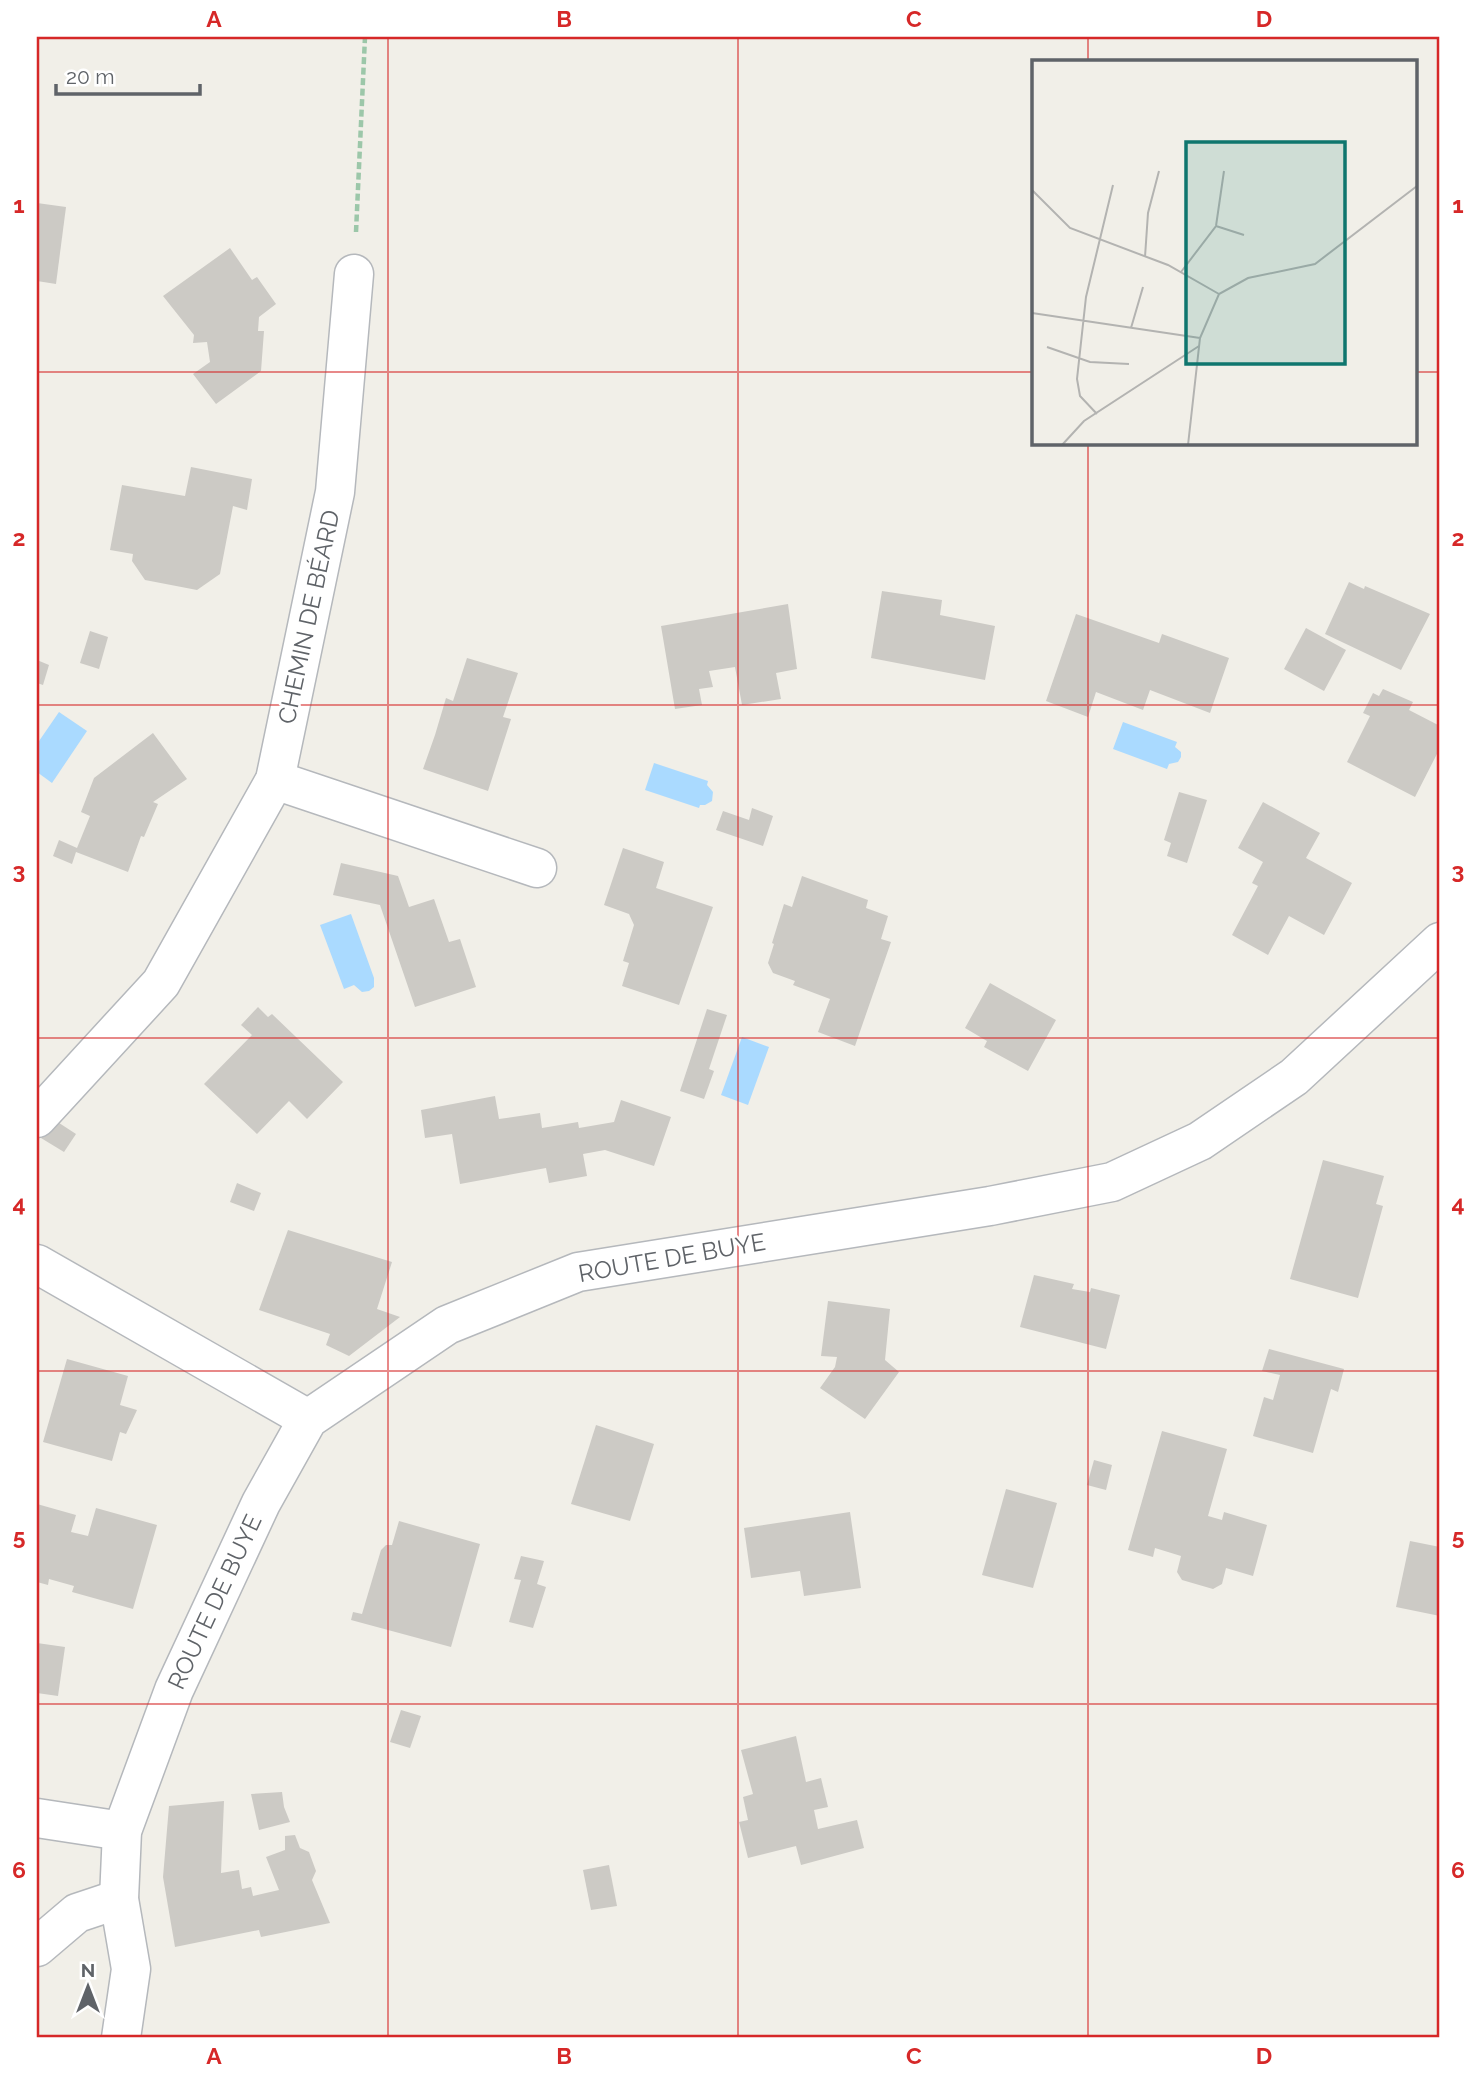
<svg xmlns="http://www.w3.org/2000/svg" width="1477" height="2075" font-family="Raleway,sans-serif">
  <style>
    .water { fill: #aadaff }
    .building { fill: #cccac5 }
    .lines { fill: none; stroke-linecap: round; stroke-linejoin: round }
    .minor-casing { stroke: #b5b8bc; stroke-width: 41 }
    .path { stroke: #9cc7a9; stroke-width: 4.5; stroke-dasharray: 7 3.5; stroke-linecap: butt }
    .minor { stroke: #fff; stroke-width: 38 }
    .grid { fill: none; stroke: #d62828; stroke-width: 2; stroke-opacity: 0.55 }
    .labels { text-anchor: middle; stroke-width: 5; stroke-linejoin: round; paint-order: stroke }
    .street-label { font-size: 24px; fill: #5f6368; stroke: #fff }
    .inset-road { fill: none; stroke: #b3b3b1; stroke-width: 2 }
    .view { fill: #0f766e; fill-opacity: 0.15; stroke: #0f766e; stroke-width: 3.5 }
    .inset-edge { fill: none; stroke: #5f6368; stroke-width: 3.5 }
    .neatline { fill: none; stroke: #d62828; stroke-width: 2.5 }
    .grid-label { font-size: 23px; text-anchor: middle; font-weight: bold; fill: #d62828 }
  </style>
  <rect width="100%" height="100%" fill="#f1efe8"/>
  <g class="water">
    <polygon points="59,712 87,731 52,783 37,772 37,744"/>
    <polygon points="1123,722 1177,742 1175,747 1181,752 1181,757 1178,762 1169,764 1167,769 1113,749"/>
    <polygon points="654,763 708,781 707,785 713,792 712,801 705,805 700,805 699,808 645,790"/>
    <polygon points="351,914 374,978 374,987 369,991 362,992 354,985 344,989 320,925"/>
    <polygon points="742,1037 769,1047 748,1105 721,1095"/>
  </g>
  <g class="building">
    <polygon points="37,203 66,207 56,284 37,281"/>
    <polygon points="230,248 252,280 257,277 276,304 259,317 258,331 264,331 261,371 216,404 193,374 210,362 207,342 193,343 194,335 163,296"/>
    <polygon points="191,467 252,479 247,510 233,506 220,574 197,590 145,580 132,561 133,554 110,550 122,485 185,496"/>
    <polygon points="1349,582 1364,589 1365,586 1430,614 1401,670 1325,634"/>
    <polygon points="882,591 942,600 940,615 995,626 985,680 871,658"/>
    <polygon points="788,604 797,669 776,673 781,699 742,705 735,667 709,671 713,687 699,689 702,705 675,709 661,626"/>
    <polygon points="1076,614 1159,643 1162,634 1229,658 1210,713 1150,690 1143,710 1096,692 1088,717 1046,701"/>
    <polygon points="1306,628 1346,650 1324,691 1284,669"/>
    <polygon points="90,631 108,637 99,669 80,663"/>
    <polygon points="467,658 518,673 503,717 511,719 488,791 423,769 435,735 446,698 453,701"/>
    <polygon points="37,660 49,665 43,685 37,683"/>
    <polygon points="1383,689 1413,702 1409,710 1440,726 1440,748 1415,797 1347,762 1370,716 1363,713 1373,693 1379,696"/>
    <polygon points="153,733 187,779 153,802 158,804 144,837 141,836 128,872 76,852 72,864 53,856 59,840 77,848 90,816 81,812 94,778"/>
    <polygon points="1179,792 1207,800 1187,863 1167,856 1171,843 1164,840"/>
    <polygon points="1263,802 1320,833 1306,858 1352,883 1324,935 1289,916 1268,955 1232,935 1258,886 1252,883 1263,862 1238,848"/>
    <polygon points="752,808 773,816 763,846 716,830 723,811 749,820"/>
    <polygon points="623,848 664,862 656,888 713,907 679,1005 622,986 629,963 623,961 634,925 629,914 604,905"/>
    <polygon points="341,863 398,876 409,907 434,899 449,942 460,939 476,987 415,1007 380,905 333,895"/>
    <polygon points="802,876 868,900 866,908 888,916 881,939 891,942 855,1046 818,1032 830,999 793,985 795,981 773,973 768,963 774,944 772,943 784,904 792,907"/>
    <polygon points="990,983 1056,1020 1028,1071 984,1047 987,1041 965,1028"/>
    <polygon points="258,1007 268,1017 272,1014 343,1082 307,1119 289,1101 257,1134 204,1084 252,1035 241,1025"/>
    <polygon points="707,1009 727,1015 709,1069 714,1071 704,1099 680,1091"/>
    <polygon points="495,1096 499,1119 540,1113 542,1128 578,1122 579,1128 614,1122 621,1100 671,1117 654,1166 605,1150 583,1154 587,1176 549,1183 546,1168 460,1184 452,1134 425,1138 421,1110"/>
    <polygon points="53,1119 76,1134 64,1152 41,1138"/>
    <polygon points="1323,1160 1384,1176 1376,1204 1383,1206 1358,1298 1290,1279"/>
    <polygon points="237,1183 261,1193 254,1211 230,1202"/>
    <polygon points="288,1230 392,1262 377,1309 400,1317 349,1356 326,1345 330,1334 259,1310"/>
    <polygon points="1034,1275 1074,1284 1072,1289 1090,1292 1091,1288 1120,1295 1106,1349 1020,1327"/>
    <polygon points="828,1301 890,1309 885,1360 899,1372 865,1419 820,1388 835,1367 837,1357 821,1356"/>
    <polygon points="1269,1349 1344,1369 1338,1392 1331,1389 1313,1453 1253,1436 1264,1397 1273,1400 1280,1375 1262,1371"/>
    <polygon points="67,1359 128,1376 120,1405 137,1410 126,1434 120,1432 112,1461 43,1442"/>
    <polygon points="596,1425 654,1444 630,1521 571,1504"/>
    <polygon points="1162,1431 1227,1449 1208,1516 1222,1520 1224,1512 1267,1525 1253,1576 1226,1568 1222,1584 1213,1589 1182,1580 1177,1572 1181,1556 1155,1548 1153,1557 1128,1550"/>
    <polygon points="1094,1460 1112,1465 1106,1490 1087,1485"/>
    <polygon points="1006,1489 1057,1503 1033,1588 982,1575"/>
    <polygon points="37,1504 76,1515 71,1532 88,1536 96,1508 157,1525 133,1609 72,1592 74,1586 49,1579 48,1585 37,1582"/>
    <polygon points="850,1512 861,1588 804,1596 800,1571 751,1578 744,1528"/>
    <polygon points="399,1521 480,1544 451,1647 351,1620 353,1612 362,1614 381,1550 386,1545 392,1545"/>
    <polygon points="1410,1541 1440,1547 1440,1616 1396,1607"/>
    <polygon points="521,1556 544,1561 537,1584 546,1587 533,1628 509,1622 521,1580 514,1579"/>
    <polygon points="37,1643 65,1647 58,1696 37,1693"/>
    <polygon points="401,1710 421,1716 410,1748 390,1742"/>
    <polygon points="796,1736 806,1782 821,1778 828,1807 814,1810 818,1829 857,1820 864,1848 801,1865 796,1846 748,1858 739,1822 748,1820 743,1797 753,1794 741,1750"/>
    <polygon points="282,1792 284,1807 290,1822 259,1830 251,1794"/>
    <polygon points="224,1801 221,1873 239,1870 242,1889 251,1887 253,1896 279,1890 266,1857 285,1850 285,1836 295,1835 300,1848 309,1852 316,1871 312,1880 330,1923 261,1937 259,1930 175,1947 163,1877 169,1806"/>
    <polygon points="609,1865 617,1906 591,1910 583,1870"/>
  </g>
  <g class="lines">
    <defs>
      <g id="minor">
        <polyline points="275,780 537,868"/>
        <polyline points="37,1118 161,983 275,780 335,492 354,274"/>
        <polyline points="37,1264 308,1419"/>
        <polyline points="37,1818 122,1831"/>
        <polyline points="37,1947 77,1913 119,1899"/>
        <polyline points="121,2038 131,1969 119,1899 122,1831 174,1690 261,1503 308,1419 447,1325 578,1272 990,1206 1112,1182 1200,1141 1294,1077 1440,942"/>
      </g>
    </defs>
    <use href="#minor" class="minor-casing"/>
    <polyline class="path" points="356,232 365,37"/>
    <use href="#minor" class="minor"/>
  </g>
  <path class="grid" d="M388,37V2038M738,37V2038M1088,37V61M37,372H1034M1416,372H1440M1088,443V2038M37,705H1440M37,1038H1440M37,1371H1440M37,1704H1440"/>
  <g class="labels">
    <g class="street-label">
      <text transform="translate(309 617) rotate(-78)" y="8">CHEMIN DE BÉARD</text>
      <text transform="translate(672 1258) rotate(-10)" y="8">ROUTE DE BUYE</text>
      <text transform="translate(215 1602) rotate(-65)" y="8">ROUTE DE BUYE</text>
    </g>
  </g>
  <g transform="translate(1032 60)">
    <rect width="385" height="385" fill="#f1efe8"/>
    <path class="inset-road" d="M0,130L38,168L136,205L187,234M184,166L212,175M113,197L116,153L127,111M149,212L184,166L192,111M0,253L168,278M99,268L111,227M15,287L58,302L97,304M65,354L48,336L45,319L54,237L81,125M30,385L52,361L167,286M156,385L168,278L187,234L216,218L283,204L385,126"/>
    <path class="view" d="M154,82H313V304H154Z"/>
    <rect width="385" height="385" class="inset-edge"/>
  </g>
  <rect width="1477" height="2075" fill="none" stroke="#ffffff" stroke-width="77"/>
  <g transform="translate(88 1987)" stroke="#ffffff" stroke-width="5" paint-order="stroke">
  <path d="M0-5L12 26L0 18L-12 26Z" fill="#5f6368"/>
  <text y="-10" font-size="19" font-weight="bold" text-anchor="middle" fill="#5f6368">N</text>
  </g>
  <path d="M56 84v10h144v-10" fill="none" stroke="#5f6368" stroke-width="3.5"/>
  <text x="66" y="84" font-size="21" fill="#5f6368" stroke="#ffffff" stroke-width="5" paint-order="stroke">20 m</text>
  <rect x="38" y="38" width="1400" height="1998" class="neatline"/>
  <g class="grid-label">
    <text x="214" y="27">A</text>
    <text x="564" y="27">B</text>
    <text x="914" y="27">C</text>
    <text x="1264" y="27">D</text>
    <text x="19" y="213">1</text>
    <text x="1458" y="213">1</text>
    <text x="19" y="546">2</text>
    <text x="1458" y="546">2</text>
    <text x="19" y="879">3</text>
    <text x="1458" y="879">3</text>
    <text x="19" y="1212">4</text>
    <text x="1458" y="1212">4</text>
    <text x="19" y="1545">5</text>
    <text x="1458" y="1545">5</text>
    <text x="19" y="1878">6</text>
    <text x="1458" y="1878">6</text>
    <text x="214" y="2064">A</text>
    <text x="564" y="2064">B</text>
    <text x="914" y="2064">C</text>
    <text x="1264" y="2064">D</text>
  </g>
</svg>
